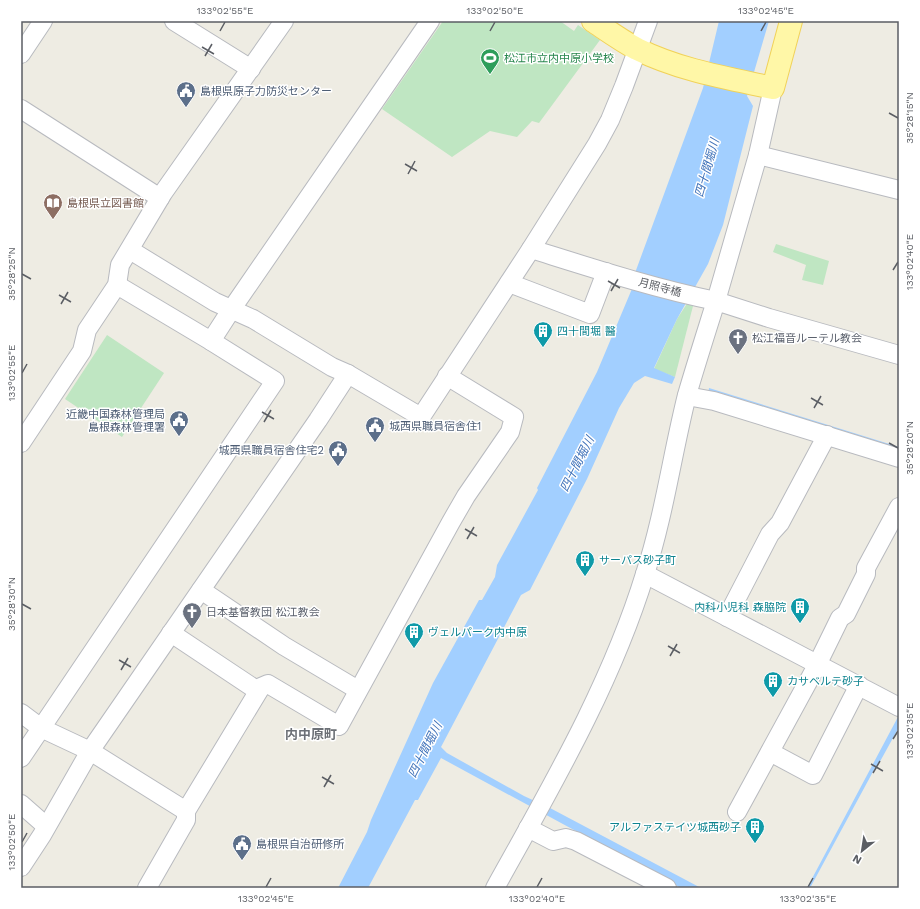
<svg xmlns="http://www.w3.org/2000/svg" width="920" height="909" font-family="'Work Sans','Noto Sans JP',sans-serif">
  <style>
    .green { fill: #bfe6c2 }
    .water { fill: #a2cfff }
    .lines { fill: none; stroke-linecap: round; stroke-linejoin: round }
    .minor-casing { stroke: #b8babf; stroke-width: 20 }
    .major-casing { stroke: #f1d259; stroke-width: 24 }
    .minor { stroke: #fff; stroke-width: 18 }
    .major { stroke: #fff7a7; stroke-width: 22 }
    .ticks { fill: none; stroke: #5b5e64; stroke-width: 1.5 }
    .labels { text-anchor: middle; stroke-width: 3; stroke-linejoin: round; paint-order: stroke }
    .leisure-label { font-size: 11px; fill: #27864d; stroke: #fff; text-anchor: start }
    .service-label { font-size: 11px; fill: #4e5e75; stroke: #fff; text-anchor: start }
    .education-label { font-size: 11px; fill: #785e54; stroke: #fff; text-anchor: start }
    .street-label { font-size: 11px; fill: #5b5e64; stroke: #fff }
    .culture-label { font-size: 11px; fill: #0d838f; stroke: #fff; text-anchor: start }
    .worship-label { font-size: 11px; fill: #5b616d; stroke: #fff; text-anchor: start }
    .water-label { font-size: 12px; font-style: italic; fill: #4173ba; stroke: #fff }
    .quarter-label { font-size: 13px; font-weight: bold; fill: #6c7076; stroke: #fff }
    .neatline { fill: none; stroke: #5b5e64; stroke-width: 1.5 }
    .ticks-label { font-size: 10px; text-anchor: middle; fill: #5b5e64 }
  </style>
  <rect width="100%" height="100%" fill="#eeece3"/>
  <g class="green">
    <polygon points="443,21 560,21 574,31 578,25 600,40 539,123 532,121 517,137 490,131 452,157 382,109"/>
    <polygon points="776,244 829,261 823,285 802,280 806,265 773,252"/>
    <polygon points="690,299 694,302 675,377 654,369 677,319"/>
    <polygon points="107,335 164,373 122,437 65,399"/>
  </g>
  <g class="water">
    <polygon points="719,21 769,21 747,96 753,106 723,225 708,264 677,319 654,368 675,377 672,384 645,376 634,383 619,408 587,479 530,590 521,595 441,747 447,753 524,796 550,808 701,888 681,888 441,758 418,800 415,800 368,888 338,888 367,832 371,820 433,683 479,600 482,600 495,577 497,565 538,490 537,488 597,372 634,284 635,273 703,88"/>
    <polygon points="709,388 899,447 899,454 708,395"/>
    <polygon points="899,715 899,727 877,767 875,768 810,888 807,888"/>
  </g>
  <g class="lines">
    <defs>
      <g id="minor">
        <polyline points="174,21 251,69"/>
        <polyline points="21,54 43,21"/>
        <polyline points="21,109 160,198"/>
        <polyline points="758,155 899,190"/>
        <path d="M531,249C592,268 653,288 716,301L758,155L773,88"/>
        <polyline points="130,250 215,302 253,319 332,367 348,374 421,417 531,249 597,144 610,120 624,86 648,21"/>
        <polyline points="509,283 590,314 606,272"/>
        <polyline points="117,285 211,341"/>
        <polyline points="687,396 714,401 899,458"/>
        <polyline points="21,443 82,351 87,330 117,285 120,265 163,193 284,21"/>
        <polyline points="645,574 899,707"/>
        <polyline points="201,590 284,646 358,690"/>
        <polyline points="727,617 770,534 780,523 827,435"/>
        <polyline points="171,633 258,691"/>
        <polyline points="21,713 41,728 90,751 186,811"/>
        <polyline points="770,752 813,775 859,685"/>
        <polyline points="21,758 275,381 211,341 231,310 430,21"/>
        <polyline points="21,804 46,826"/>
        <polyline points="737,812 815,669 840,618 846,614 866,574 866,568 899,507"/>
        <polyline points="528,828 553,841 566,838 576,841 667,888"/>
        <polyline points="21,867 42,835 90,751 318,420 348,374"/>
        <polyline points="147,888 186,820 186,811 261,687 268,684 339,726 451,522 466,496 510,432 514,417 447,376"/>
        <path d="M495,888C551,787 611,685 645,574C664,516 672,455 687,395C696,364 706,333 716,301L769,318L899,355"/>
      </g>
      <path id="major" d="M593,21C608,31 622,41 637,49C679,70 727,78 773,88L791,21"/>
    </defs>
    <use href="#minor" class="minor-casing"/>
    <use href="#major" class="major-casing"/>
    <use href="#minor" class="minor"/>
    <use href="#major" class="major"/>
  </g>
  <path class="ticks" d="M220,31L225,22M490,31L495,22M761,31L766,22M202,47L214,54M205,56L212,44M889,113L898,118M405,164L417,171M408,174L415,161M893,270L898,262M22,274L31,279M608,281L620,288M611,291L618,279M59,295L71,302M61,304L68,292M22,373L27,364M811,398L823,405M814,408L821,396M262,412L274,419M264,422L271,410M889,443L898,448M465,529L477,536M467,539L474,527M22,604L31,609M668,646L680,653M670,656L677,644M119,660L131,667M121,670L128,658M893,739L898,731M871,764L883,771M873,773L880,761M322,777L334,784M324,787L331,775M22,842L27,833M266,887L271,878M537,887L542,878M808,887L813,878"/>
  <defs>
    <symbol id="stadium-pin" viewBox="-11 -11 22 30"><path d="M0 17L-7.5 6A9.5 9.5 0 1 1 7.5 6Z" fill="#2e9e5b" stroke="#fff"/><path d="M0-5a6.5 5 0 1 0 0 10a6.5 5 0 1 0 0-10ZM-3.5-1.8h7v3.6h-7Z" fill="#fff"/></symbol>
    <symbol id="civic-pin" viewBox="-11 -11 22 30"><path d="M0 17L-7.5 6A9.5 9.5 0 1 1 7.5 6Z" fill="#5c6f8a" stroke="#fff"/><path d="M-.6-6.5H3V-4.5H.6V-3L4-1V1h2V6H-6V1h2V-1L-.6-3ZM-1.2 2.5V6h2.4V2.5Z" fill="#fff"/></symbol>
    <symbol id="library-pin" viewBox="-11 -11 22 30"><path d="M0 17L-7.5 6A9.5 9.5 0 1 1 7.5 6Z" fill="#8d6e63" stroke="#fff"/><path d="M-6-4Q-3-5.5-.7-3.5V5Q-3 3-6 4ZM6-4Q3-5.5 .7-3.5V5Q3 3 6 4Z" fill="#fff"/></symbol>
    <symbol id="building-pin" viewBox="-11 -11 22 30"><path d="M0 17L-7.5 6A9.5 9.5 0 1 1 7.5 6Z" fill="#0f9aa8" stroke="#fff"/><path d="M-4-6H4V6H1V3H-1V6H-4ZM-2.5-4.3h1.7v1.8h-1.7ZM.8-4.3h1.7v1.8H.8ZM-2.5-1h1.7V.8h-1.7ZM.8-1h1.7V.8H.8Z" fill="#fff"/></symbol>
    <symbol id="church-pin" viewBox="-11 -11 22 30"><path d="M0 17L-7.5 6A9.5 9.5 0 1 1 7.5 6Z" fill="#6b7280" stroke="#fff"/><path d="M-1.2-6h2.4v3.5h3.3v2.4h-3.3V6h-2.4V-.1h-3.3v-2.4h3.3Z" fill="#fff"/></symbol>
  </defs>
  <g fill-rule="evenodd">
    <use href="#stadium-pin" x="479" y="47" width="22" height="30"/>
    <use href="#civic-pin" x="175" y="80" width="22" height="30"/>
    <use href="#library-pin" x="42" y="192" width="22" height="30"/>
    <use href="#building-pin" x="532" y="320" width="22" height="30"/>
    <use href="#church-pin" x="727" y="327" width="22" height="30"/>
    <use href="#civic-pin" x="168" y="409" width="22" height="30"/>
    <use href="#civic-pin" x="364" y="415" width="22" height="30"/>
    <use href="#civic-pin" x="327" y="439" width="22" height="30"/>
    <use href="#building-pin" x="574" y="549" width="22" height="30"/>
    <use href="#building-pin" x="789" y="596" width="22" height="30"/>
    <use href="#church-pin" x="181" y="601" width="22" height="30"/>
    <use href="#building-pin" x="403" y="621" width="22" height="30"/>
    <use href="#building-pin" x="762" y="670" width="22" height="30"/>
    <use href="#building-pin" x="744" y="816" width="22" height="30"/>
    <use href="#civic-pin" x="231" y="833" width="22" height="30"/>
  </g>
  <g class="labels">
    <g class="leisure-label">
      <text x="504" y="62">松江市立内中原小学校</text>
    </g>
    <g class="service-label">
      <text x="200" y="95">島根県原子力防災センター</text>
      <text x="165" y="418" text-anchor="end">近畿中国森林管理局<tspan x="165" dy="13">島根森林管理署</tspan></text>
      <text x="389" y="430">城西県職員宿舎住1</text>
      <text x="324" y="454" text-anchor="end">城西県職員宿舎住宅2</text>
      <text x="256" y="848">島根県自治研修所</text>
    </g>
    <g class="education-label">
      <text x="67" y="207">島根県立図書館</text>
    </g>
    <g class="street-label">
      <text transform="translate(660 287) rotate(15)" y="4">月照寺橋</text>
    </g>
    <g class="culture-label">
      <text x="557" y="335">四十間堀 醫</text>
      <text x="599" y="564">サーパス砂子町</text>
      <text x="786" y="611" text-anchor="end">内科小児科 森脇院</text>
      <text x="428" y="636">ヴェルパーク内中原</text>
      <text x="787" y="685">カサベルテ砂子</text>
      <text x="741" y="831" text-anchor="end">アルファステイツ城西砂子</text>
    </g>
    <g class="worship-label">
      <text x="752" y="342">松江福音ルーテル教会</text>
      <text x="206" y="616">日本基督教団 松江教会</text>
    </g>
    <g class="water-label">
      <text transform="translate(707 168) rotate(-74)" y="4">四十間堀川</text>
      <text transform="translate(577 464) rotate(-63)" y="4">四十間堀川</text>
      <text transform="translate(425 750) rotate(-63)" y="4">四十間堀川</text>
    </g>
    <g class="quarter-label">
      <text x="311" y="739">内中原町</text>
    </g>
  </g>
  <rect width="920" height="909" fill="none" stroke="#ffffff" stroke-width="44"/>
  <g transform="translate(862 851) rotate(210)" stroke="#ffffff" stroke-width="3" paint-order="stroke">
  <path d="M0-3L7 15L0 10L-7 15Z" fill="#5b5e64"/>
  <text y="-6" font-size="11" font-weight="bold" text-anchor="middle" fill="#5b5e64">N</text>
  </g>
  <rect x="22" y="22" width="876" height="865" class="neatline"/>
  <g class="ticks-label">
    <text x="225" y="14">133°02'55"E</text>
    <text x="495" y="14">133°02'50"E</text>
    <text x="766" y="14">133°02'45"E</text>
    <text transform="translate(909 118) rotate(-90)" y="4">35°28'15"N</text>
    <text transform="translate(909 262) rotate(-90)" y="4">133°02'40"E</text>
    <text transform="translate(11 274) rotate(-90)" y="4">35°28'25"N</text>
    <text transform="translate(11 373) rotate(-90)" y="4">133°02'55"E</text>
    <text transform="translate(909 448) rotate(-90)" y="4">35°28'20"N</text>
    <text transform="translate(11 604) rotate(-90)" y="4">35°28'30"N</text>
    <text transform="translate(909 731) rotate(-90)" y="4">133°02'35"E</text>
    <text transform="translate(11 842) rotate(-90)" y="4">133°02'50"E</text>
    <text x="266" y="902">133°02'45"E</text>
    <text x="537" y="902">133°02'40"E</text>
    <text x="808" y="902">133°02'35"E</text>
  </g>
</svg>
